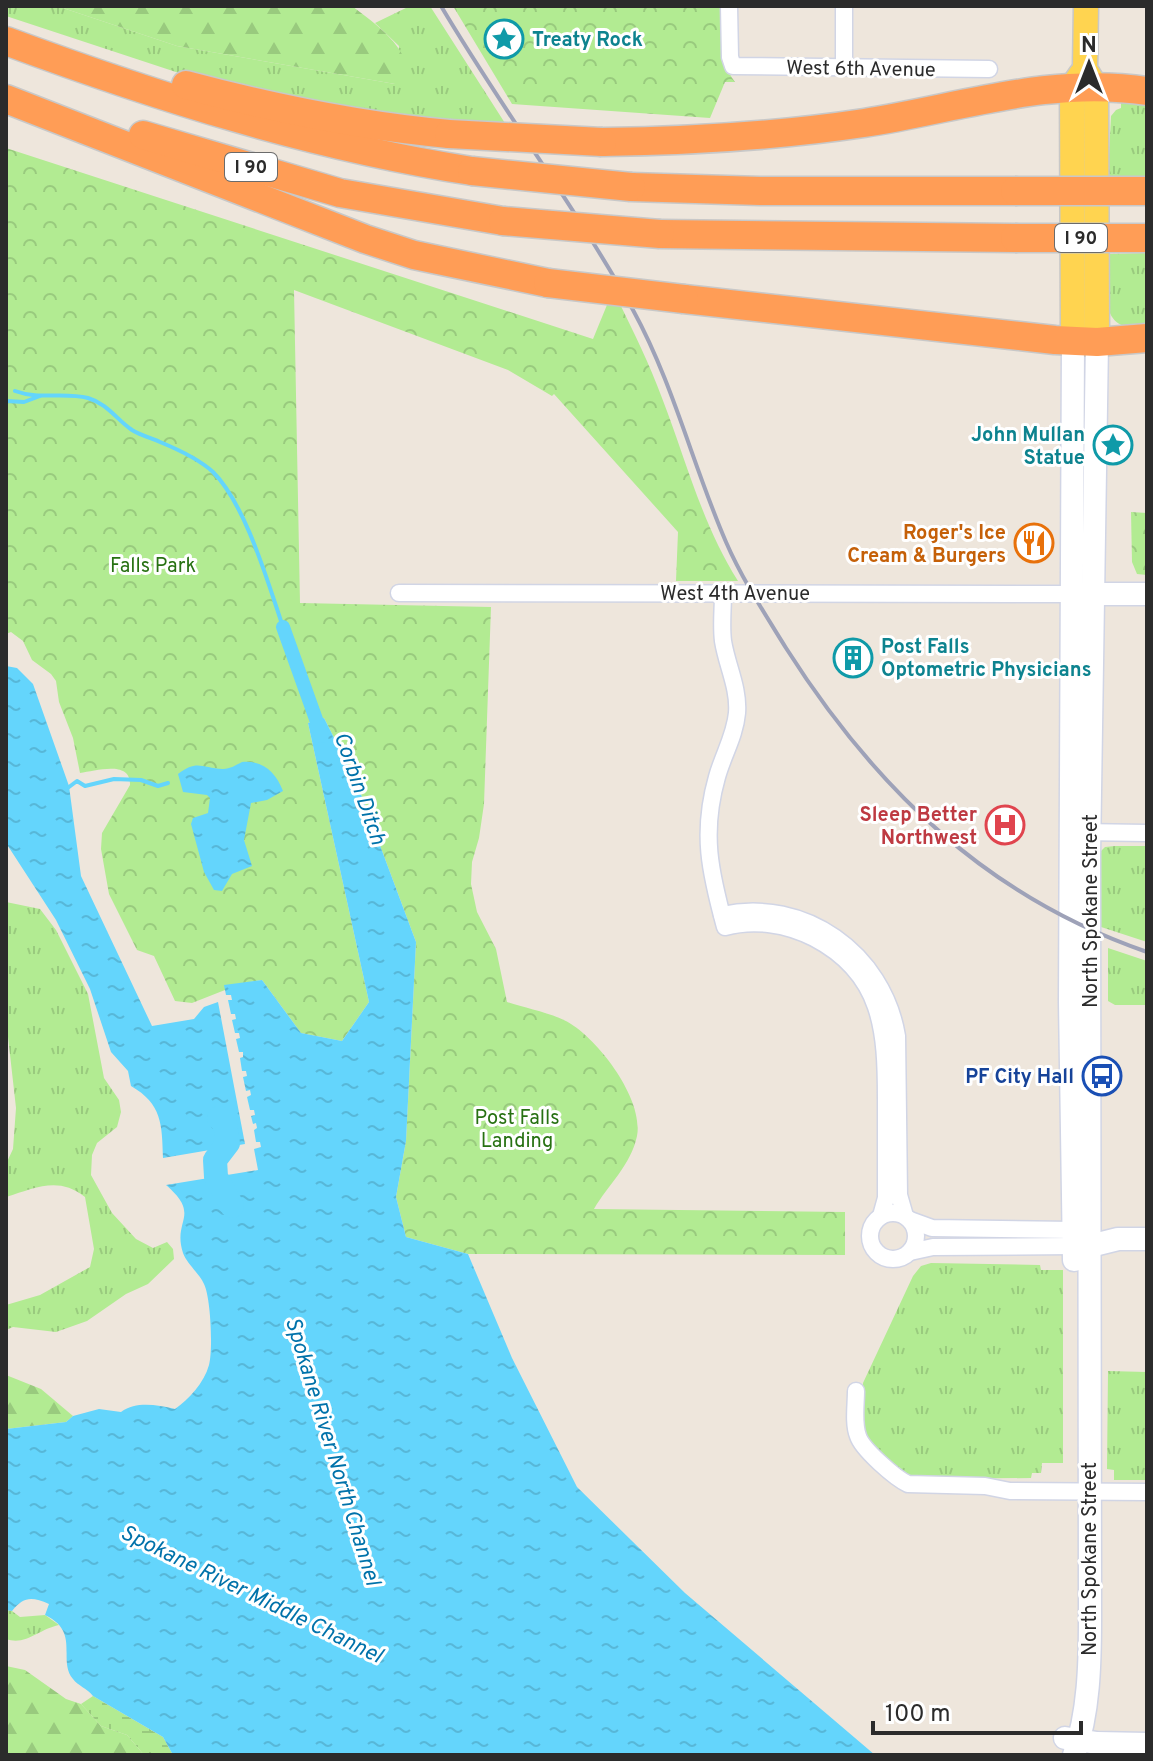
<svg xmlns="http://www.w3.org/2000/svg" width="1153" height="1761" font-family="Overpass,sans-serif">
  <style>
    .grass { fill: url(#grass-tufts) }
    .forest { fill: url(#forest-firs) }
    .wetland { fill: url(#wetland-marsh) }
    .park { fill: url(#park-crowns) }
    .water { fill: url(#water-ripples) }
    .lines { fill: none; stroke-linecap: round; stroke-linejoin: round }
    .stream { stroke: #64d5fc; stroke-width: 4 }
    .canal { stroke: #64d5fc; stroke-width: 14 }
    .river { stroke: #64d5fc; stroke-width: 24 }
    .street-casing { stroke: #d1d5e5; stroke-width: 19 }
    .secondary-casing { stroke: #d1d5e5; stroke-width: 25 }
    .primary-casing { stroke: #c8c8c8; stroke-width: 27 }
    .highway-casing { stroke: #c8c8c8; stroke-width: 31 }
    .street { stroke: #fff; stroke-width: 16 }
    .secondary { stroke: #fff; stroke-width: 22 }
    .primary { stroke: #ffd450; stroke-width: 24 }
    .highway { stroke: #ff9d56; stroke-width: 28 }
    .rail { stroke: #9ea2b8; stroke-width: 4 }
    .highway-bridge-casing { stroke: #c8c8c8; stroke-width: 31; stroke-linecap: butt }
    .highway-bridge { stroke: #ff9d56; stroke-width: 28 }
    .labels { text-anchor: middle; stroke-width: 6; stroke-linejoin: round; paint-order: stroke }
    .shield { fill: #fff; stroke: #6b6b6b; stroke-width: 2 }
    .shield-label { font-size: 18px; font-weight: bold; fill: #2b2b2b }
    .culture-label { font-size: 20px; font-weight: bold; fill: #0d838f; stroke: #fff; text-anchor: start }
    .street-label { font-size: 20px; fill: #2b2b2b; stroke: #fff }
    .food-label { font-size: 20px; font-weight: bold; fill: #c56008; stroke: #fff; text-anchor: end }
    .park-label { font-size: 20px; fill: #277112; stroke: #fff }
    .health-label { font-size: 20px; font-weight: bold; fill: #be3a42; stroke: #fff; text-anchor: end }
    .transit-label { font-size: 20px; font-weight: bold; fill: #164399; stroke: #fff; text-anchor: end }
    .water-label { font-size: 22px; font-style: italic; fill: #0072aa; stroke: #fff }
  </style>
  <defs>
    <pattern id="grass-tufts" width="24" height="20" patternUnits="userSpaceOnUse" patternTransform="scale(2)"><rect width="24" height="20" fill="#b2eb92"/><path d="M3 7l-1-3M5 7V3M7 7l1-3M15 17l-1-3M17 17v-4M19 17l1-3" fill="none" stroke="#99ca7e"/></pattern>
    <pattern id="forest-firs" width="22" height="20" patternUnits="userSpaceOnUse" patternTransform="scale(2)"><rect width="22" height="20" fill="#b2eb92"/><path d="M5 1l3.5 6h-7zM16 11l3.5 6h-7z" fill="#99ca7e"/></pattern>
    <pattern id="wetland-marsh" width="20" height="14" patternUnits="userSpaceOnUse" patternTransform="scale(2)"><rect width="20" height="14" fill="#b2eb92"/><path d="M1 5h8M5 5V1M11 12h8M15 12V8" fill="none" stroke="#99ca7e"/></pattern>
    <pattern id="park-crowns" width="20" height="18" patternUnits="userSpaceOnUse" patternTransform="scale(2)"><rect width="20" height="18" fill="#b2eb92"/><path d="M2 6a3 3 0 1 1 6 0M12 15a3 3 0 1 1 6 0" fill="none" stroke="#99ca7e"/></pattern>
    <pattern id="water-ripples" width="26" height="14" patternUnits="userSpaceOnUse" patternTransform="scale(2)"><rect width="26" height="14" fill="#64d5fc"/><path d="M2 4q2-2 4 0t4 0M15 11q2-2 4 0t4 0" fill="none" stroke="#57b7d8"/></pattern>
  </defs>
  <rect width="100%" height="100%" fill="#eee6dc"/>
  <g class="grass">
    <polygon points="6,6 57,6 177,46 395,84 399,46 375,23 410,6 430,6 510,131 416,122 185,75 6,16"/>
    <polygon points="1121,102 1147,103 1147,176 1108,176 1111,116 1116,110 1121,108"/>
    <path d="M1147,253V331C1131,328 1114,328 1109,310V254Z"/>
    <polygon points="1115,846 1147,846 1147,942 1095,925 1099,853 1105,847"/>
    <path d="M6,902L40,909L56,930L88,994L104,1078L119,1100L121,1112L117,1127L97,1143L92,1155L91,1175L112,1213L136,1239L153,1248L167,1242L173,1249L174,1259L148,1284L126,1294L87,1321L56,1332L13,1327L6,1330V1305L40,1295L90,1267L94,1249L85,1197C58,1176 36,1188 6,1197V1164L13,1149L16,1108L6,1019Z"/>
    <polygon points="1108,948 1147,961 1147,1005 1115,1005 1108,1001"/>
    <polygon points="931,1263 1040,1265 1041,1270 1063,1270 1063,1463 1042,1463 1041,1473 1032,1473 1031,1478 916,1479 905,1476 867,1440 864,1431 863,1383 913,1276 921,1266"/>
    <polygon points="1108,1371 1147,1372 1147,1480 1114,1480 1114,1470 1107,1469"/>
    <path d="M6,1610L12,1611L20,1617L45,1615L59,1625C39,1629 26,1646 6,1639Z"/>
  </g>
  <g class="forest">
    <path d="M57,6H352C378,26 407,45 410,80L395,84L177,46Z"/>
    <polygon points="6,1375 41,1389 73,1416 66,1422 6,1429"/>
    <polygon points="6,1666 25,1670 66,1699 81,1704 101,1726 127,1735 144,1755 6,1755"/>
  </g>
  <polygon class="wetland" points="93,1696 163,1737 173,1755 144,1755 127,1735 101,1726 81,1704"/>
  <g class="park">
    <path d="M453,6H724C724,31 719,62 735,82H725L710,118L512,104Z"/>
    <path d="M6,148L593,339L609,300L619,302C634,333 650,365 662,398C686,460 702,524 738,581H676L678,532L554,394L552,396L508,370L294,290L300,603L491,607L484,804L479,838L472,862L471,884L477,912L496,949L507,1002C525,1008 556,1014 571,1024C600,1042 644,1100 637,1136C631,1165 608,1185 594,1209L845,1212V1255L468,1254L406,1237L396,1197L406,1141L416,942L356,781L324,718L308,723L369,1002L342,1041L301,1033L262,980L225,986V990L192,1003L175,1001L154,956L137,950L109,894L101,849L102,833L130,785C131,760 96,771 80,773L73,738L59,702L56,681L51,674L32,660L23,641L11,632L6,634Z"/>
    <polygon points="1131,512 1147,513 1147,575 1137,574 1132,562"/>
  </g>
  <g class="water">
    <path d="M6,666L17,668L33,684L69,786L81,876L152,1026L194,1019L204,1007L218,1002L245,1144L163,1158C162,1124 162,1104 131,1086L128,1071L111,1052L90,989L56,920L6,843Z"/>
    <path d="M324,718L356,781L416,942L406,1141L396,1197L406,1237L468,1254L512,1358L577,1487L685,1593L875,1755H173L163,1737L93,1696C87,1688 78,1686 73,1679C57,1660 81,1632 45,1615L49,1604C32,1597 24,1596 12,1611L6,1610V1429L66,1422L73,1416L99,1409L121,1412C137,1401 156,1405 175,1409C189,1399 204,1383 209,1365C213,1351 211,1298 204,1284C199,1273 187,1264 183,1253C172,1219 202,1216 166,1185L258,1170L254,1149L261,1147L260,1142H256L254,1130L257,1128L256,1123L253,1124L251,1116L255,1115L254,1110H250L247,1097L251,1095L250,1090L246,1091L243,1077L247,1076L246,1071H242L240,1058L243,1057V1052H239L236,1039L240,1038L239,1033H235L232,1020L236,1019L235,1014H231L228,1000H232L231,995H226L224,985L262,980L301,1033L342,1041L369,1002L308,723Z"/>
    <path d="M242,762C264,760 276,773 283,791L267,800L251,803L244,840L252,866L232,874L222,891L214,890L204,872L191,824L193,818L208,813L210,798L207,795L183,792L178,774C197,759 202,768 223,769C230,769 236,765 242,762Z"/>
  </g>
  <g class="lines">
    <g class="stream">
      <path d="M15,391C39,400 64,392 88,398C108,404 116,419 132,430C140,435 151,438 160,442C177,449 199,459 213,472C246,505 268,583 283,627"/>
      <polyline points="6,401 24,402 40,396"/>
      <polyline points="69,787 77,781 85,786 114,779 141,780 158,786 168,783"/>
    </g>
    <polyline class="canal" points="283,627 322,736"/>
    <polyline class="river" points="219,1118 225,1124 228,1143 215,1160 216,1177 232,1206"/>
    <defs>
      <g id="street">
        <polyline points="729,6 730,57 733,66 989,69"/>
        <polyline points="844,67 844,6"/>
        <polyline points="399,593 1071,594"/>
        <path d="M723,593C723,609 721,625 723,641C727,666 739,688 737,713C735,736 723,755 717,777C701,833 710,872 725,927C754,919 787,924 814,938C883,974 886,1031 886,1100C886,1133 886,1165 886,1198L881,1216"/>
        <polyline points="1080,832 1147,833"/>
        <path d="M722,915C804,897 883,953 897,1036L899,1195L905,1216"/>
        <circle cx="893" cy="1236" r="23"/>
        <polyline points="910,1220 932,1228 1074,1230"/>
        <polyline points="910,1252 933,1247 1074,1246"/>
        <path d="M856,1391C856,1405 853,1423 858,1436C862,1449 895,1478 908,1484L985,1486L1010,1491L1147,1492"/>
      </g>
      <g id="secondary">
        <polyline points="1073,341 1070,1002 1074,1260"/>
        <polyline points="1081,594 1147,594"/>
        <polyline points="1077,1246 1090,1246 1118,1239 1147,1239"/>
        <polyline points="1065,1738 1097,1743 1147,1744"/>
        <path d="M1074,1755C1089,1713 1090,1663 1090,1619L1089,856L1097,342"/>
      </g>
      <g id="primary">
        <polyline points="1086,6 1085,69 1096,87 1097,342"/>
        <polyline points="1073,341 1072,87 1081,74"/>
      </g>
      <g id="highway">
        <path d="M6,41C158,97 311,146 472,171"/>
        <path d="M186,85C272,108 360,126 449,134"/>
        <polyline points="6,99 365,239 414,255 548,283"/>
        <polyline points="143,135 340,193 503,221"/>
        <path d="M602,142C691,141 777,136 864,123C960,108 1050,76 1147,91"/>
        <polyline points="631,187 760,191 1015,191"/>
        <polyline points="660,234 1015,238"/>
        <polyline points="684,299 1055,340 1097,342 1147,338"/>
      </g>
    </defs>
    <use href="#street" class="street-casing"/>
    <use href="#secondary" class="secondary-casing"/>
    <use href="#primary" class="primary-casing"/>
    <use href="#highway" class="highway-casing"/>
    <use href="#street" class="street"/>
    <use href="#secondary" class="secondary"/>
    <use href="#primary" class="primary"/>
    <use href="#highway" class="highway"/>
    <path class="rail" d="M441,6C502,109 575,206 633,310C673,383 693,466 726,542C742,579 765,614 786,648C875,788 987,897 1147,952"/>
    <defs>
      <g id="highway-bridge">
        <polyline points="449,134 602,142"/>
        <polyline points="472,171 631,187"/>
        <polyline points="1015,191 1147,191"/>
        <polyline points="503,221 660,234"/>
        <polyline points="1015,238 1147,238"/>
        <polyline points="548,283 684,299"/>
      </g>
    </defs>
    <use href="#highway-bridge" class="highway-bridge-casing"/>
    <use href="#highway-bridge" class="highway-bridge"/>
  </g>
  <defs>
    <symbol id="sight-ring" viewBox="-11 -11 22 22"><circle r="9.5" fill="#fff" stroke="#0f9aa8" stroke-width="1.5"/><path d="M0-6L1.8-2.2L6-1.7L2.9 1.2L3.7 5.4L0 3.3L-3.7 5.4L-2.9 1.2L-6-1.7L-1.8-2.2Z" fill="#0f9aa8"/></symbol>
    <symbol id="restaurant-ring" viewBox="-11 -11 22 22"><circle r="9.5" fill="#fff" stroke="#e8710a" stroke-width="1.5"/><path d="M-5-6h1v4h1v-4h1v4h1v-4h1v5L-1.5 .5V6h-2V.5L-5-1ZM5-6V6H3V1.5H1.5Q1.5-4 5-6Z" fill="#e8710a"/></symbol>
    <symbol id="building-ring" viewBox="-11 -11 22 22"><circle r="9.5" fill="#fff" stroke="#0f9aa8" stroke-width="1.5"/><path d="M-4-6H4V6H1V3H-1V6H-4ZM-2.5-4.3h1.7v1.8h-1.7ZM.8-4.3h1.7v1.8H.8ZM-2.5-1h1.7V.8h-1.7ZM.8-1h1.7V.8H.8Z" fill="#0f9aa8"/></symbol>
    <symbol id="hospital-ring" viewBox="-11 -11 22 22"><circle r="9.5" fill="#fff" stroke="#e0444e" stroke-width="1.5"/><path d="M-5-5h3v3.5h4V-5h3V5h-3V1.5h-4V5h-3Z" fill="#e0444e"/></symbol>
    <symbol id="bus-ring" viewBox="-11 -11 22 22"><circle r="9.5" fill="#fff" stroke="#1a4fb4" stroke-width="1.5"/><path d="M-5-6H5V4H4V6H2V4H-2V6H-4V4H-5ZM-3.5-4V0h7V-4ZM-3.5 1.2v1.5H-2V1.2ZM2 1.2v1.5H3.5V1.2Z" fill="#1a4fb4"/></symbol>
  </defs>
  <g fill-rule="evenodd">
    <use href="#sight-ring" x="482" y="17" width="44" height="44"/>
    <use href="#sight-ring" x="1091" y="423" width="44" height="44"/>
    <use href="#restaurant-ring" x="1012" y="521" width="44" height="44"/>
    <use href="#building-ring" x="831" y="636" width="44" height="44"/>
    <use href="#hospital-ring" x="983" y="803" width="44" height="44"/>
    <use href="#bus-ring" x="1080" y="1054" width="44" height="44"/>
  </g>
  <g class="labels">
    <g class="shield">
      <rect x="225" y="153" width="52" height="28" rx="6"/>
      <rect x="1055" y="224" width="52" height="28" rx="6"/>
    </g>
    <g class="shield-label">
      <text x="251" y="173">I 90</text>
      <text x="1081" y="244">I 90</text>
    </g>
    <g class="culture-label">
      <text x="532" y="46">Treaty Rock</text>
      <text x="1085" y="441" text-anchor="end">John Mullan<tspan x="1085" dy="23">Statue</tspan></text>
      <text x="881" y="653">Post Falls<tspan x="881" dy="23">Optometric Physicians</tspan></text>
    </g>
    <g class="street-label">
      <text transform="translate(861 68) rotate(1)" y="7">West 6th Avenue</text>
      <text x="735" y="600">West 4th Avenue</text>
      <text transform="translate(1090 911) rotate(-90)" y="7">North Spokane Street</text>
      <text transform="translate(1089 1559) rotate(-90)" y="7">North Spokane Street</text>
    </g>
    <g class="food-label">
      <text x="1006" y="539">Roger's Ice<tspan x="1006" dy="23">Cream &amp; Burgers</tspan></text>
    </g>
    <g class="park-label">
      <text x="153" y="572">Falls Park</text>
      <text x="517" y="1124">Post Falls<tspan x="517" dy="23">Landing</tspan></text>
    </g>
    <g class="health-label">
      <text x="977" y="821">Sleep Better<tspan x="977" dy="23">Northwest</tspan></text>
    </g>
    <g class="transit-label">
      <text x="1074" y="1083">PF City Hall</text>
    </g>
    <g class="water-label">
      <text transform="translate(361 788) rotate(71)" y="8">Corbin Ditch</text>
      <text transform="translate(334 1451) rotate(73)" y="8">Spokane River North Channel</text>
      <text transform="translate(252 1593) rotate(26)" y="8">Spokane River Middle Channel</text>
    </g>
  </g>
  <rect width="1153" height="1761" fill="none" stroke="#2b2b2b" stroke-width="16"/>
  <g transform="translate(1089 64)" stroke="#ffffff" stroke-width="6" paint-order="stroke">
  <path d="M0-6L14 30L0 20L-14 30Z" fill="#2b2b2b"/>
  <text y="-12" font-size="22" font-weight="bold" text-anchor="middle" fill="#2b2b2b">N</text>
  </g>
  <path d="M873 1721v12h208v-12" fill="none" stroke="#2b2b2b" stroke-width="4"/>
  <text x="885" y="1721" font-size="24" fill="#2b2b2b" stroke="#ffffff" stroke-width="6" paint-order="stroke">100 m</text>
</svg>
